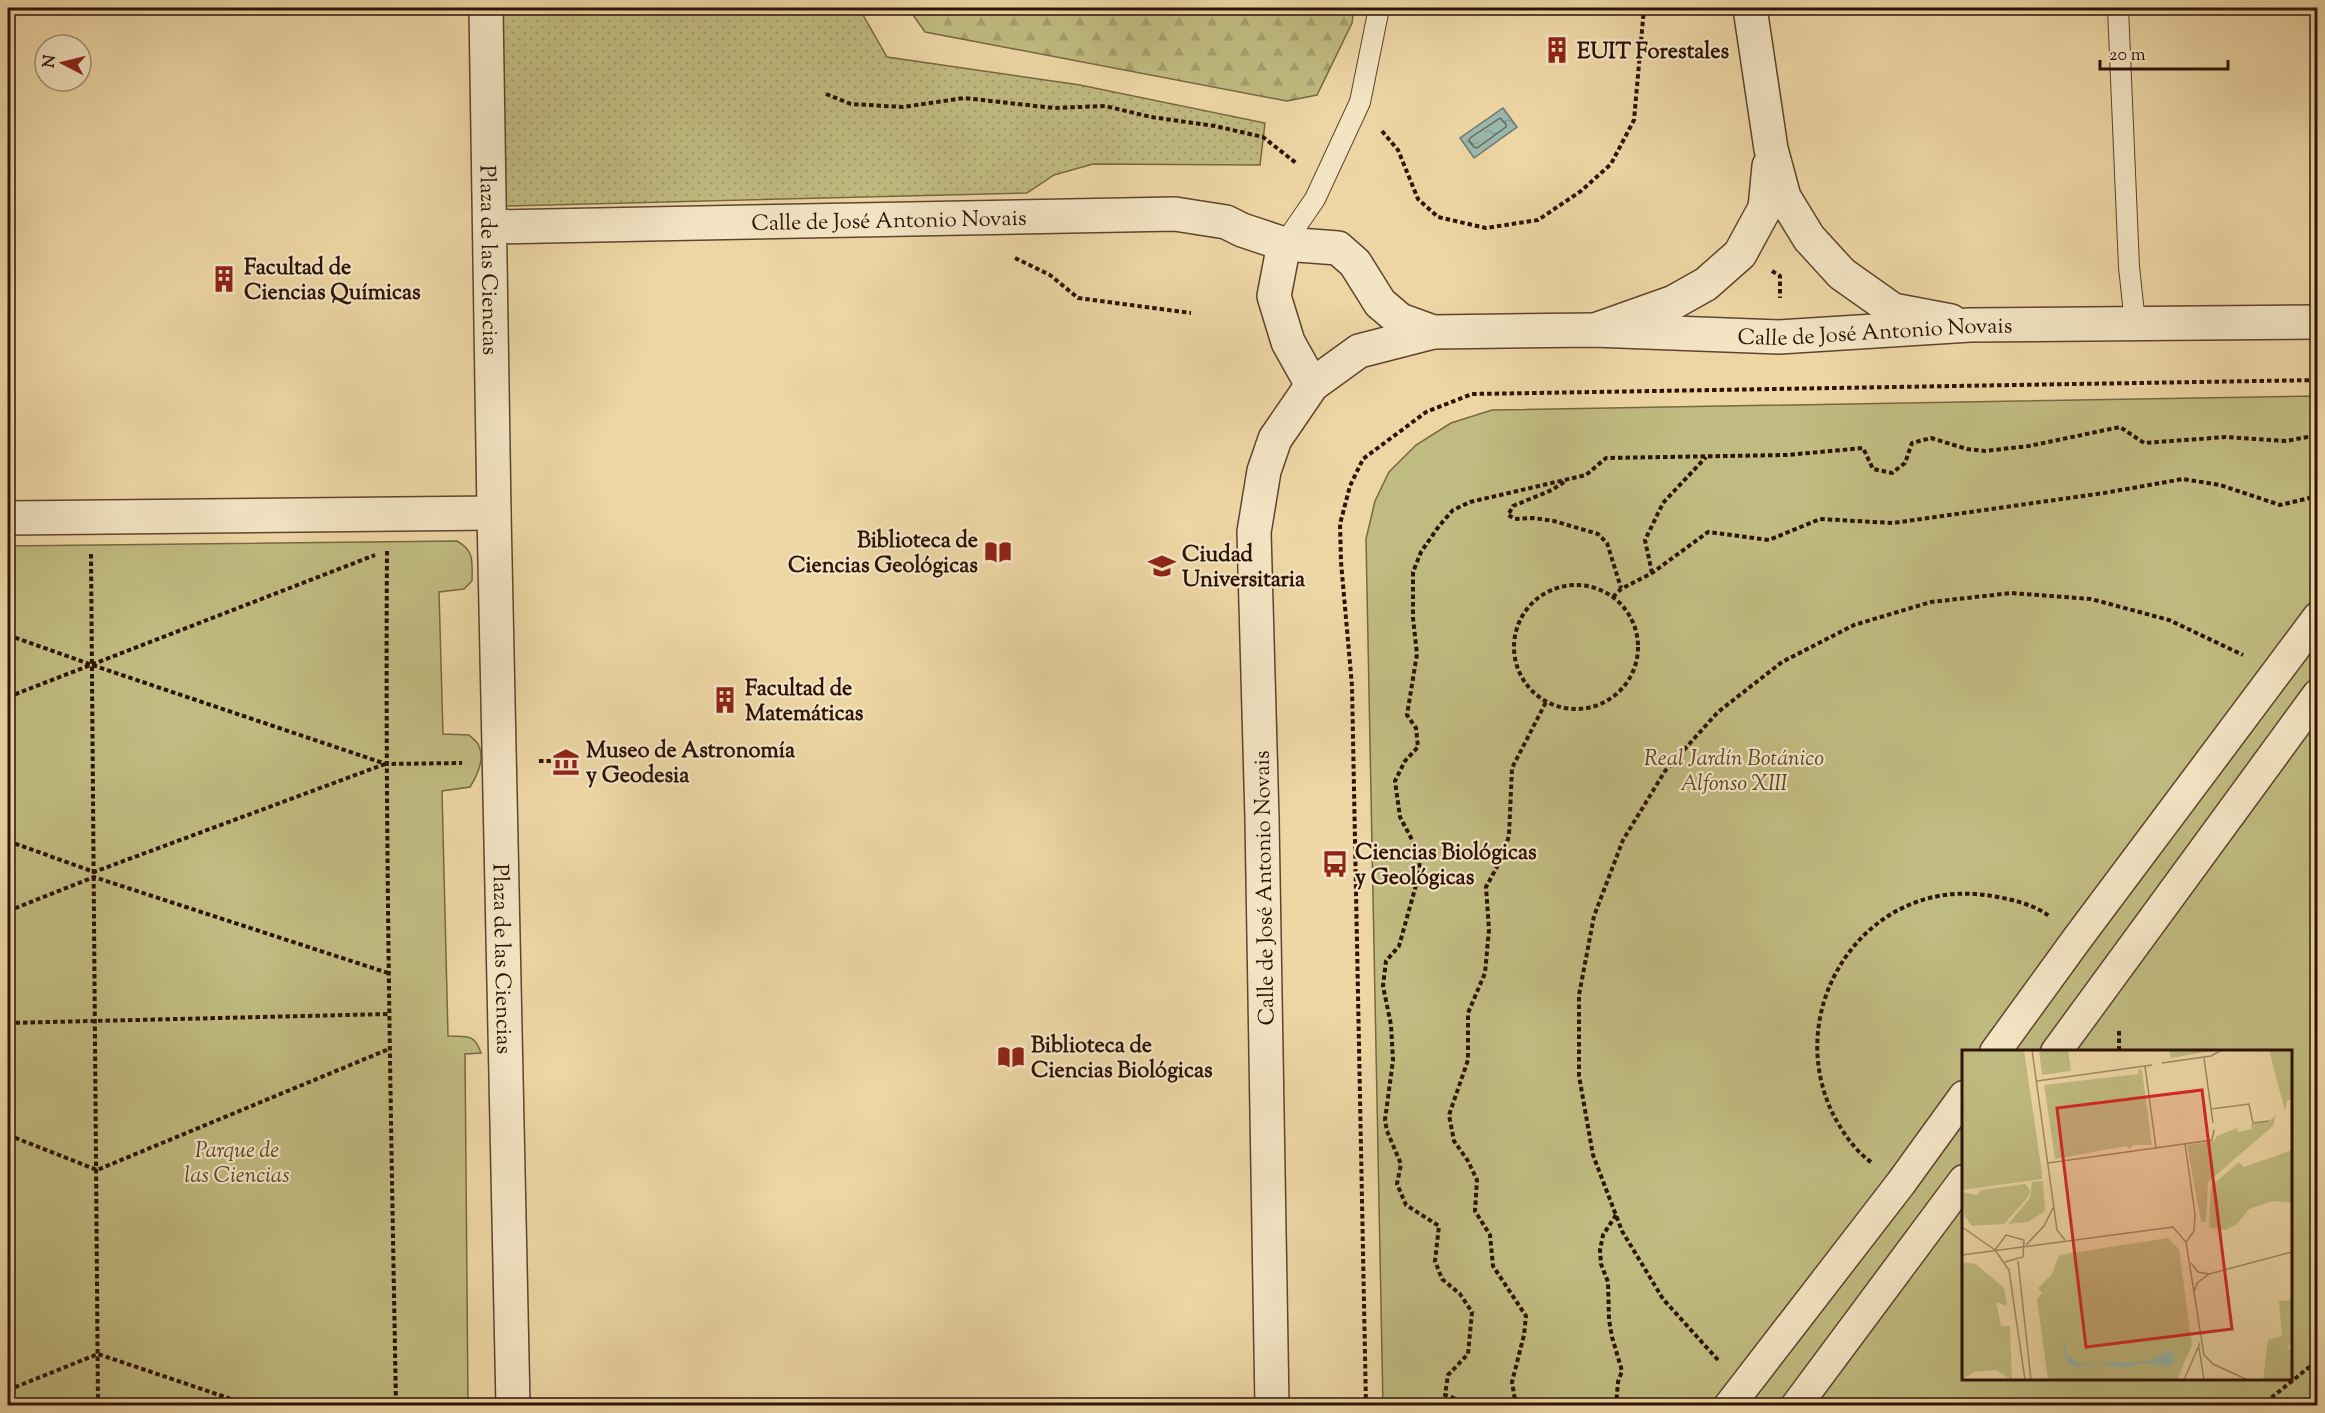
<svg xmlns="http://www.w3.org/2000/svg" width="2325" height="1413" font-family="'Sorts Mill Goudy',serif">
  <style>
    .grass { fill: url(#grass-dots); stroke: #776744; stroke-width: 1.5 }
    .forest { fill: url(#forest-firs); stroke: #776744; stroke-width: 1.5 }
    .park { fill: #c0bb80; stroke: #776744; stroke-width: 1.5; fill-rule: evenodd }
    .water { fill: url(#water-ripples); stroke: #6f766b; stroke-width: 1.5 }
    .lines { fill: none; stroke-linecap: round; stroke-linejoin: round }
    .shore { stroke: #64665a; stroke-width: 1.5 }
    .service-casing { stroke: #5e442e; stroke-width: 22 }
    .pedestrian-casing { stroke: #5e442e; stroke-width: 33 }
    .minor-casing { stroke: #5e442e; stroke-width: 36 }
    .tertiary-casing { stroke: #5e442e; stroke-width: 36 }
    .path { stroke: #2e1307; stroke-width: 4; stroke-dasharray: 4.5 3; stroke-linecap: butt }
    .service { stroke: #f3e4c4; stroke-width: 20 }
    .pedestrian { stroke: #f3e4c4; stroke-width: 30 }
    .minor { stroke: #f3e4c4; stroke-width: 33 }
    .tertiary { stroke: #f3e4c4; stroke-width: 33 }
    .labels { text-anchor: middle; stroke-width: 4.5; stroke-linejoin: round; paint-order: stroke }
    .poi-label { font-size: 22px; font-weight: bold; fill: #2e1307; stroke: #f3e4c4; text-anchor: start }
    .street-label { font-size: 22px; fill: #2e1307; stroke: #f3e4c4 }
    .park-label { font-size: 22px; font-style: italic; fill: #5a452b; stroke: #f3e4c4 }
    .inset-road { fill: none; stroke: #a18865; stroke-width: 1.5 }
    .view { fill: #d62828; fill-opacity: 0.15; stroke: #d62828; stroke-width: 3 }
    .inset-edge { fill: none; stroke: #2e1307; stroke-width: 3 }
  </style>
  <defs>
    <pattern id="grass-dots" width="8" height="8" patternUnits="userSpaceOnUse" patternTransform="scale(1.5)"><rect width="8" height="8" fill="#c0bb80"/><path d="M2 2h.1M6 6h.1" fill="none" stroke="#a5a06d" stroke-width="1.8" stroke-linecap="round"/></pattern>
    <pattern id="forest-firs" width="22" height="20" patternUnits="userSpaceOnUse" patternTransform="scale(1.5)"><rect width="22" height="20" fill="#c0bb80"/><path d="M5 1l3.5 6h-7zM16 11l3.5 6h-7z" fill="#a5a06d"/></pattern>
    <pattern id="water-ripples" width="26" height="14" patternUnits="userSpaceOnUse" patternTransform="scale(1.5)"><rect width="26" height="14" fill="#9ab8ad"/><path d="M2 4q2-2 4 0t4 0M15 11q2-2 4 0t4 0" fill="none" stroke="#859d93"/></pattern>
  </defs>
  <rect width="100%" height="100%" fill="#edd6a4"/>
  <filter id="stains"><feTurbulence type="fractalNoise" baseFrequency=".00333" numOctaves="4"/><feColorMatrix values="0 0 0 0 .2 0 0 0 0 .09 0 0 0 0 .02 0 0 0 .5 -.17"/></filter>
  <radialGradient id="worn" r=".72"><stop offset=".6" stop-color="#630" stop-opacity="0"/><stop offset="1" stop-color="#630" stop-opacity=".3"/></radialGradient>
  <polygon class="grass" points="501,8 859,8 887,57 1080,85 1265,123 1260,165 1093,164 1054,175 1027,193 504,206"/>
  <polygon class="forest" points="908,8 1354,8 1352,23 1317,95 1287,101 925,32"/>
  <g class="park">
    <path d="M2317,396V1405L1383,1406L1366,539L1375,501L1389,472L1416,445L1451,423L1492,410ZM1964,1052H2290V1378H1964Z"/>
    <path d="M457,541C475,551 472,562 472,581L464,589L439,592L443,734L469,735C472,738 478,742 479,746C485,760 477,776 470,787L442,791L448,1036C465,1037 474,1032 481,1053L465,1054L468,1405H8V546Z"/>
  </g>
  <polygon class="water" points="1503,108 1517,127 1474,158 1460,138"/>
  <g class="lines">
    <polygon class="shore" points="1500,118 1506,124 1506,127 1477,148 1474,147 1469,141 1470,138"/>
    <defs>
      <g id="service">
        <polyline points="2118,8 2129,267 2135,323"/>
        <polyline points="1284,244 1315,199 1360,102 1379,8"/>
      </g>
      <g id="pedestrian">
        <polyline points="1995,1052 2077,939 2318,617"/>
        <polyline points="2056,1052 2318,694"/>
        <polyline points="1729,1406 1901,1183 1964,1096"/>
        <polyline points="1796,1406 1964,1180"/>
      </g>
      <g id="minor">
        <path id="s1" d="M486,8L494,513L513,1406"/>
        <polyline points="1750,8 1771,149 1784,197 1809,238 1842,274 1893,310 1951,321"/>
        <path id="s2" d="M490,227L1175,214L1226,222L1242,230L1284,244L1338,248L1355,263L1380,303L1400,320L1433,332"/>
        <polyline points="1284,244 1274,296 1288,342 1312,385"/>
        <polyline points="1595,330 1674,302 1706,284 1740,254 1765,208 1769,166"/>
        <polyline points="8,518 494,513"/>
      </g>
      <g id="tertiary">
        <path id="s3" d="M1272,1406L1262,819L1254,532L1264,471L1275,439L1312,385L1359,351L1433,332L1594,330L1779,337L1970,325L2318,322"/>
      </g>
    </defs>
    <use href="#service" class="service-casing"/>
    <use href="#pedestrian" class="pedestrian-casing"/>
    <use href="#minor" class="minor-casing"/>
    <use href="#tertiary" class="tertiary-casing"/>
    <g class="path">
      <polyline points="826,94 851,104 903,107 964,98 1054,108 1105,106 1151,117 1215,126 1263,137 1296,163"/>
      <polyline points="1382,131 1398,150 1418,199 1438,217 1486,228 1538,220 1581,191 1611,164 1634,120 1644,8"/>
      <polyline points="1015,258 1050,275 1078,298 1191,313"/>
      <polyline points="1772,271 1780,276 1780,298"/>
      <polyline points="1564,482 1552,490 1513,506 1508,515 1515,519 1533,518 1554,521 1598,534 1607,543 1621,588"/>
      <path d="M387,551C385,836 391,1121 396,1406"/>
      <polyline points="91,554 98,1406"/>
      <polyline points="1652,573 1645,540 1663,503 1706,457"/>
      <circle cx="1576" cy="647" r="62"/>
      <polyline points="1613,597 1621,589 1652,573 1708,532 1769,540 1820,519 1893,523 2104,493 2183,479 2220,485 2280,505 2318,496"/>
      <polyline points="8,635 92,665 386,764 462,763"/>
      <polyline points="8,697 375,555"/>
      <polyline points="539,761 557,761"/>
      <polyline points="8,841 94,872 385,764"/>
      <polyline points="8,911 94,877 388,973"/>
      <polyline points="8,1023 389,1014"/>
      <polyline points="2119,1031 2119,1052"/>
      <polyline points="8,1135 97,1170 389,1049"/>
      <path d="M1871,1162C1854,1150 1841,1130 1832,1112C1782,1006 1866,879 1985,895C2006,898 2032,903 2049,916"/>
      <polyline points="1616,1215 1603,1235 1600,1250 1601,1264 1608,1282 1609,1320 1612,1337 1622,1371 1618,1382 1616,1406"/>
      <polyline points="1718,1360 1663,1299 1622,1231 1593,1155 1579,1076 1579,995 1594,916 1623,840 1665,771 1718,712 1782,662 1854,625 1931,602 2011,593 2091,599 2169,620 2243,655"/>
      <polyline points="8,1390 98,1354 252,1406"/>
      <polyline points="1366,1406 1352,686 1341,562 1340,524 1350,486 1363,459 1426,412 1472,394 2318,380"/>
      <polyline points="1476,1406 1445,1395 1448,1375 1468,1354 1472,1312 1460,1294 1442,1279 1435,1261 1439,1226 1406,1205 1397,1184 1401,1164 1387,1131 1385,1120 1393,1060 1391,1025 1383,986 1386,961 1399,946 1420,871 1418,851 1400,817 1395,781 1405,761 1418,747 1416,728 1407,715 1417,654 1413,618 1413,572 1421,552 1439,526 1453,510 1470,502 1586,475 1606,458 1787,455 1863,448 1873,469 1892,473 1905,463 1912,443 1931,438 1967,449 1985,451 2029,446 2120,427 2144,443 2226,437 2286,441 2318,435"/>
      <polyline points="1516,1406 1512,1382 1524,1335 1526,1316 1493,1266 1490,1235 1475,1211 1477,1180 1468,1161 1454,1141 1449,1115 1468,1060 1468,1013 1485,973 1489,930 1486,887 1504,854 1509,835 1512,768 1546,702"/>
      <polyline points="2259,1406 2271,1398 2318,1360"/>
    </g>
    <use href="#service" class="service"/>
    <use href="#pedestrian" class="pedestrian"/>
    <use href="#minor" class="minor"/>
    <use href="#tertiary" class="tertiary"/>
  </g>
  <defs>
    <symbol id="building-bare" viewBox="-9 -9 18 18"><path d="M-4-6H4V6H1V3H-1V6H-4ZM-2.5-4.3h1.7v1.8h-1.7ZM.8-4.3h1.7v1.8H.8ZM-2.5-1h1.7V.8h-1.7ZM.8-1h1.7V.8H.8Z" fill="#8f2418" stroke="#f3e4c4" stroke-width="2.5" paint-order="stroke"/></symbol>
    <symbol id="library-bare" viewBox="-9 -9 18 18"><path d="M-6-4Q-3-5.5-.7-3.5V5Q-3 3-6 4ZM6-4Q3-5.5 .7-3.5V5Q3 3 6 4Z" fill="#8f2418" stroke="#f3e4c4" stroke-width="2.5" paint-order="stroke"/></symbol>
    <symbol id="university-bare" viewBox="-9 -9 18 18"><path d="M0-5L7-2L0 1L-7-2ZM-4 1L0 2.5L4 1V4Q0 6-4 4Z" fill="#8f2418" stroke="#f3e4c4" stroke-width="2.5" paint-order="stroke"/></symbol>
    <symbol id="museum-bare" viewBox="-9 -9 18 18"><path d="M0-6L6-3V-2H-6V-3ZM-5-1h2V3h-2ZM-1-1h2V3h-2ZM3-1h2V3H3ZM-6 4H6V6H-6Z" fill="#8f2418" stroke="#f3e4c4" stroke-width="2.5" paint-order="stroke"/></symbol>
    <symbol id="bus-bare" viewBox="-9 -9 18 18"><path d="M-5-6H5V4H4V6H2V4H-2V6H-4V4H-5ZM-3.5-4V0h7V-4ZM-3.5 1.2v1.5H-2V1.2ZM2 1.2v1.5H3.5V1.2Z" fill="#8f2418" stroke="#f3e4c4" stroke-width="2.5" paint-order="stroke"/></symbol>
  </defs>
  <g fill-rule="evenodd">
    <use href="#building-bare" x="1538" y="31" width="38" height="38"/>
    <use href="#building-bare" x="205" y="260" width="38" height="38"/>
    <use href="#library-bare" x="979" y="533" width="38" height="38"/>
    <use href="#university-bare" x="1143" y="547" width="38" height="38"/>
    <use href="#building-bare" x="706" y="681" width="38" height="38"/>
    <use href="#museum-bare" x="547" y="743" width="38" height="38"/>
    <use href="#bus-bare" x="1316" y="845" width="38" height="38"/>
    <use href="#library-bare" x="992" y="1038" width="38" height="38"/>
  </g>
  <g class="labels">
    <g class="poi-label">
      <text x="1577" y="58">EUIT Forestales</text>
      <text x="244" y="274">Facultad de<tspan x="244" dy="25">Ciencias Químicas</tspan></text>
      <text x="978" y="547" text-anchor="end">Biblioteca de<tspan x="978" dy="25">Ciencias Geológicas</tspan></text>
      <text x="1182" y="561">Ciudad<tspan x="1182" dy="25">Universitaria</tspan></text>
      <text x="745" y="695">Facultad de<tspan x="745" dy="25">Matemáticas</tspan></text>
      <text x="586" y="757">Museo de Astronomía<tspan x="586" dy="25">y Geodesia</tspan></text>
      <text x="1355" y="859">Ciencias Biológicas<tspan x="1355" dy="25">y Geológicas</tspan></text>
      <text x="1031" y="1052">Biblioteca de<tspan x="1031" dy="25">Ciencias Biológicas</tspan></text>
    </g>
    <g class="street-label">
      <text dy="8" stroke="none"><textPath href="#s2" startOffset="399">Calle de José Antonio Novais</textPath></text>
      <text dy="8" stroke="none"><textPath href="#s1" startOffset="252">Plaza de las Ciencias</textPath></text>
      <text dy="8" stroke="none"><textPath href="#s3" startOffset="1612">Calle de José Antonio Novais</textPath></text>
      <text transform="translate(1263 888) rotate(-91)" y="8">Calle de José Antonio Novais</text>
      <text dy="8" stroke="none"><textPath href="#s1" startOffset="951">Plaza de las Ciencias</textPath></text>
    </g>
    <g class="park-label">
      <text x="1734" y="765">Real Jardín Botánico<tspan x="1734" dy="25">Alfonso XIII</tspan></text>
      <text x="237" y="1157">Parque de<tspan x="237" dy="25">las Ciencias</tspan></text>
    </g>
  </g>
  <g transform="translate(1962 1050)">
    <rect width="330" height="330" fill="#edd6a4"/>
    <path d="M207,0H255L209,8ZM314,65L311,76L246,132L244,172H239L225,95L252,91L255,86L275,78L276,82L290,79L289,74L307,71ZM80,123V129L0,140V135ZM81,131L83,161L66,172L46,174L68,148L70,132ZM63,134L68,140L66,147L42,174L10,176L3,167L0,142L15,145L19,140ZM330,250V289L326,298L330,300V330H301L306,290L320,286L317,251Z" fill="#c0bb80"/>
    <path d="M330,0V49L325,51L323,61L307,0ZM330,100V153L311,151L287,159L275,174L263,180L247,177L249,136L277,112L282,117ZM0,212L14,214L42,238L45,256L34,252L39,276H48L50,330L34,320L12,322L0,330Z" fill="#c0bb80"/>
    <path d="M0,0H62L80,123L0,135ZM77,0H106L109,21L80,25ZM176,19L180,20L190,95H171L168,99L164,96L93,109L82,35L176,24ZM206,188L217,199L230,295L215,330H86L75,249L80,243L76,238L90,224L97,205Z" fill="#c0bb80"/>
    <path d="M101,281L104,304L118,314L187,311L209,300L214,311L205,317L180,313L164,318L135,314L114,317L106,313L102,305Z" fill="#9ab8ad"/>
    <path class="inset-road" d="M70,0L95,180L103,190M242,8L251,73M200,13L249,6L260,0M183,16L194,98M75,31L190,15M249,59L287,54L291,73L307,71M223,94L233,164L232,181L224,192M86,113L250,90L252,80M0,177L33,200L47,220L63,330M64,195L82,176L91,158M33,200L44,185L62,190L61,207L43,212M0,205L211,177L224,192L242,305L251,314L286,330M56,211L69,330M229,213L236,222L247,224M232,242L235,233L247,224L330,202M237,298L242,330M222,330L238,293"/>
    <path class="view" d="M240,40L270,279L124,297L95,58Z"/>
    <rect width="330" height="330" class="inset-edge"/>
  </g>
  <rect width="2325" height="1413" fill="none" stroke="#edd6a4" stroke-width="30"/>
  <rect x="9" y="9" width="2307" height="1395" fill="none" stroke="#2e1307" stroke-width="3"/>
  <rect x="15" y="15" width="2295" height="1383" fill="none" stroke="#2e1307" stroke-width="1.5"/>
  <g transform="translate(63 63) rotate(277)"><circle r="28" fill="#f3e4c4" stroke="#a49078" stroke-width="1.5"/>
  <path d="M0-4.5L10 22L0 15L-10 22Z" fill="#8f2418"/>
  <text y="-9" font-size="16" font-weight="bold" text-anchor="middle" fill="#2e1307">N</text>
  </g>
  <path d="M2100 60v9h128v-9" fill="none" stroke="#2e1307" stroke-width="3"/>
  <text x="2109" y="60" font-size="18" fill="#2e1307" stroke="#f3e4c4" stroke-width="4.5" paint-order="stroke">20 m</text>
  <rect width="100%" height="100%" filter="url(#stains)"/>
  <rect width="100%" height="100%" fill="url(#worn)"/>
</svg>
